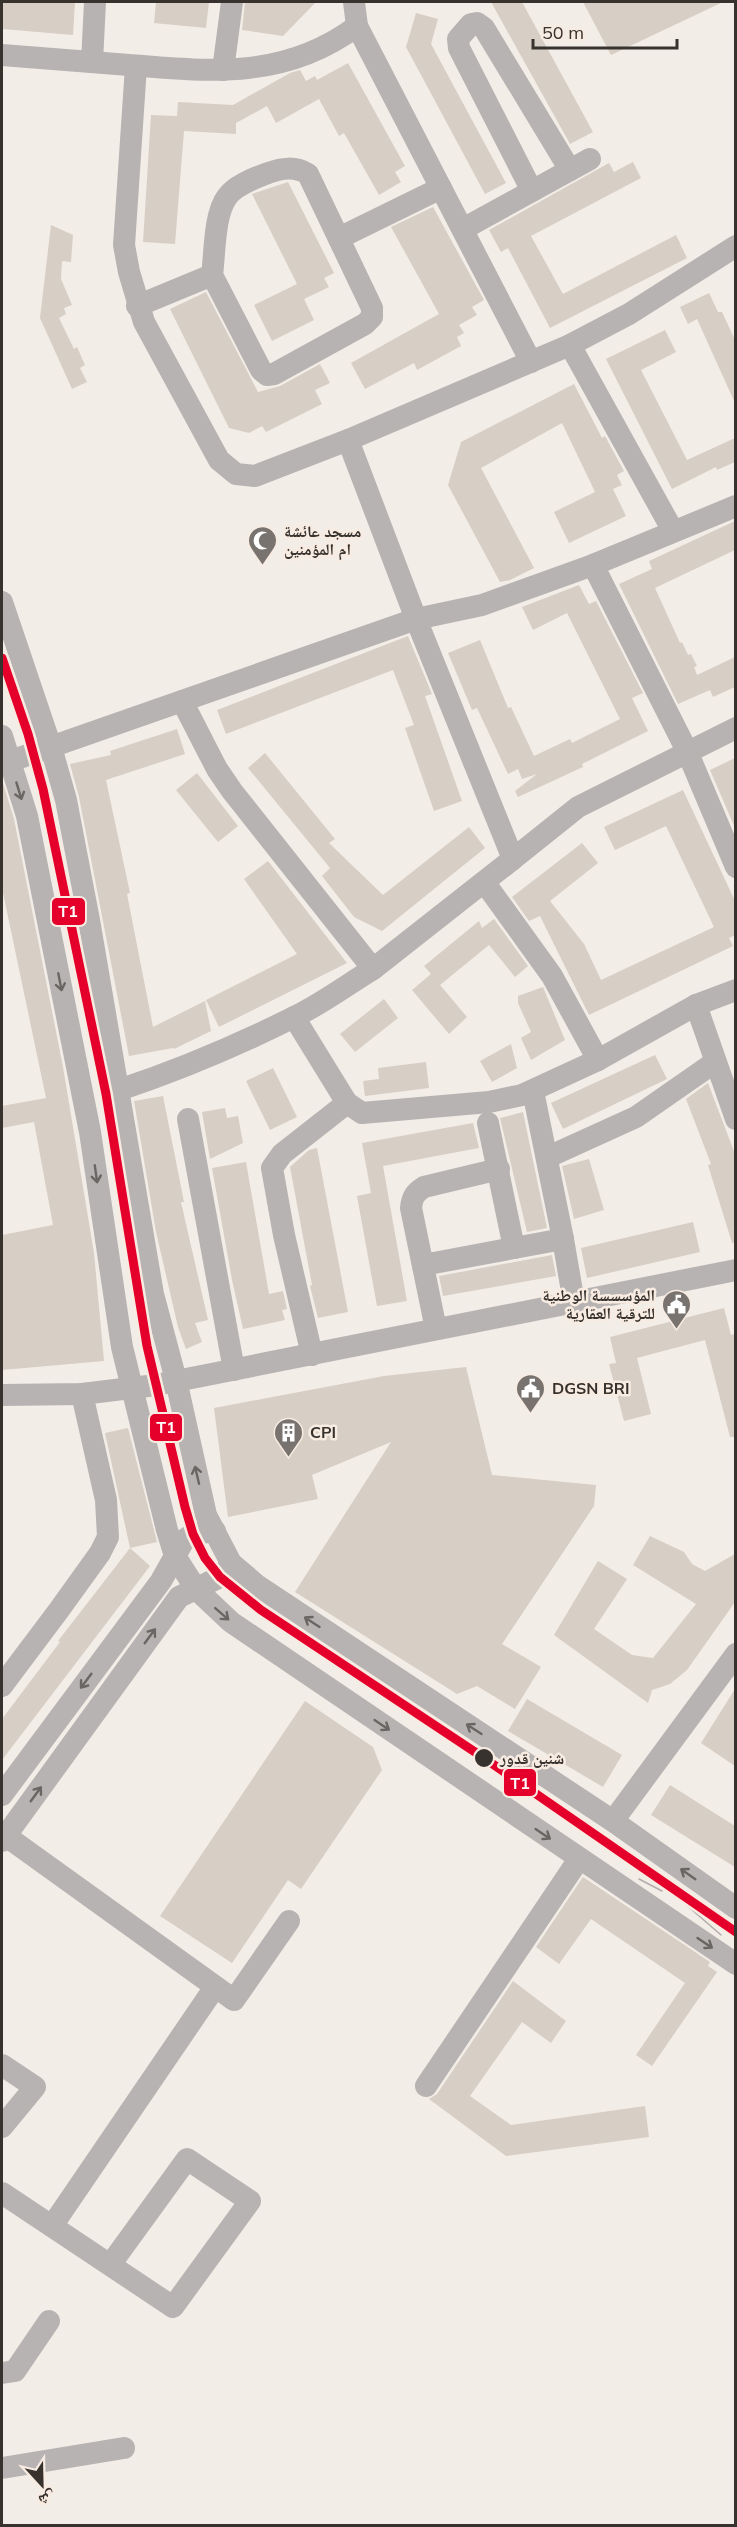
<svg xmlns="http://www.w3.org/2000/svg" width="737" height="2527" font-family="Mulish,'Noto Naskh Arabic',sans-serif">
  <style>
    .building { fill: #d7cec5 }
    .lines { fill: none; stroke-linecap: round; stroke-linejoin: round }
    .minor { stroke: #b7b3b2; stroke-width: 22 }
    .tram { stroke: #b2adac; stroke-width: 1.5 }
    .tram-1-casing { stroke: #f8ece2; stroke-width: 14 }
    .tram-1 { stroke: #e4002b; stroke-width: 9 }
    .oneway { stroke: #6a6663 }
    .stop-dot { fill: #37322e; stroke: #f8ece2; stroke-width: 2 }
    .labels { text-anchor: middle; stroke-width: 5; stroke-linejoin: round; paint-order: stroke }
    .poi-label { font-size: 16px; font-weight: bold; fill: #37322e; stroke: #f8ece2; text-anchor: start }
    .stop-label { font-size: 16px; font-weight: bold; fill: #37322e; stroke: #f8ece2; text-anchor: start }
    .line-badge { stroke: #f8ece2; stroke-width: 2 }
    .badge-label { font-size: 16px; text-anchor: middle; font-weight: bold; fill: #fff }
  </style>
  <rect width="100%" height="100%" fill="#f3ede7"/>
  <g class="building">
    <polygon points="2,2 75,2 73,35 2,29"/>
    <polygon points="156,2 209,2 206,28 154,23"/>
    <polygon points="245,2 316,2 283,36 242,30"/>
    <polygon points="491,2 522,2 593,132 570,144"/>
    <polygon points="583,2 723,2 611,55"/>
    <polygon points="416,13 438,19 431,44 506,183 485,194 406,47"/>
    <polygon points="348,63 405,166 395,172 401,182 379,195 344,133 339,136 319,99 276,123 267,106 236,123 236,134 184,131 175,244 143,242 151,115 177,116 178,102 233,105 290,73 300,70 306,81 315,76 317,80"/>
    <polygon points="633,162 641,178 531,236 563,294 676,235 687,258 550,328 508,248 501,252 489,230 609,163 614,172"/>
    <polygon points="288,182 334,273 324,278 329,287 304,299 314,320 272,341 254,305 297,284 252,194"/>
    <polygon points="433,207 484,300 472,307 477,315 459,325 464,333 457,337 461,346 417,370 414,363 365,389 351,363 439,314 391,227"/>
    <polygon points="51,225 73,235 71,262 62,261 61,279 72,305 64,308 66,314 59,318 74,349 77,347 85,365 80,368 87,382 72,389 40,318"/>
    <polygon points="206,292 258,392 280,386 320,364 330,383 315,390 322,404 266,432 262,426 249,433 229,428 170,309"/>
    <polygon points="709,293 718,312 722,312 735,340 735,403 697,319 688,324 680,307"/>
    <polygon points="665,330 676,352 641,370 687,460 735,438 735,462 717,470 716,467 672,489 606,359"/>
    <polygon points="574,384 602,438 605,436 624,471 617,475 622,485 613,489 626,516 569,543 554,512 595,492 562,423 481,468 534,568 510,580 500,582 448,485 461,442"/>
    <polygon points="735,521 735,550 655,588 680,643 682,642 688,655 691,654 697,666 694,667 697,675 735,657 735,687 713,697 710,690 678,704 619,584 652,569 649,561"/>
    <polygon points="579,585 589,604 596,601 643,693 632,698 648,731 582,764 583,767 518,797 515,791 537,774 522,779 518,769 508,774 477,708 472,710 448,653 480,640 508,708 511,707 534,756 570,739 572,743 620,719 567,613 533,630 522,607"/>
    <polygon points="408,636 432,694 425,696 462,801 434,811 405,728 414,725 393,670 226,734 217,710"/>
    <polygon points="177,729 185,754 106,780 130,893 127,894 153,1027 205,1001 211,1031 174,1049 173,1048 129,1056 79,797 70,764 111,755 110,751"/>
    <polygon points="265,753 335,839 329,843 383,895 469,827 485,848 382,931 354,917 322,876 330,868 248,768"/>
    <polygon points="735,758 735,828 710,770"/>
    <polygon points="197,773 238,826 218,842 176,790"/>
    <polygon points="2,780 14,819 63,1067 94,1253 104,1361 2,1370 2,1235 53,1225 34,1122 2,1128 2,1106 46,1098 2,888"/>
    <polygon points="683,790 735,901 735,935 729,938 733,946 589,1015 540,916 529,921 512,897 582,843 598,863 550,901 584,944 601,980 714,927 666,826 615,850 604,827"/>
    <polygon points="268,861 347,963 219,1027 206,1000 297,954 244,879"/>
    <polygon points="494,919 528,966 515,977 489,945 440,985 467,1017 449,1034 412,990 431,974 424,966 479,921 482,928"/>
    <polygon points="543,987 565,1040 531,1060 521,1038 531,1032 518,1003 518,996"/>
    <polygon points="384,999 398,1018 355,1052 340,1034"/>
    <polygon points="511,1044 517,1068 492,1082 480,1061"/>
    <polygon points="655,1055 667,1079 563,1129 551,1103"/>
    <polygon points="426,1062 429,1088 365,1096 363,1081 379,1079 378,1068"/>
    <polygon points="273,1068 297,1117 270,1130 246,1081"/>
    <polygon points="708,1083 735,1154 735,1243 732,1243 708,1165 711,1164 686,1099"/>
    <polygon points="163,1096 184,1202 181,1202 208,1320 195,1323 202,1342 186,1349 178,1327 156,1232 134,1101"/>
    <polygon points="225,1108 227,1118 238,1116 243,1143 210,1159 202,1112"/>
    <polygon points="523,1112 547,1228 527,1232 500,1118"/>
    <polygon points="473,1123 479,1148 383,1166 407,1301 377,1306 357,1196 371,1193 362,1143"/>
    <polygon points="317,1148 348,1312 318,1318 310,1286 312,1285 290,1167 309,1150"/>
    <polygon points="589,1159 604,1210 574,1219 562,1166"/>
    <polygon points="246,1162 269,1294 283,1291 287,1309 282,1310 285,1320 243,1329 232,1280 212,1168"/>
    <polygon points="693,1222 700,1252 587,1278 581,1248"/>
    <polygon points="552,1255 556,1276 443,1296 439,1276"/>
    <polygon points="724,1308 731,1335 735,1334 735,1437 730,1437 705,1340 637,1358 651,1414 624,1421 609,1364 616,1363 610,1337"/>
    <polygon points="466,1367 492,1475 596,1485 594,1506 502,1644 541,1667 515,1709 477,1686 457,1694 295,1592 391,1442 312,1475 318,1499 228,1517 214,1408 384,1376"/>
    <polygon points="128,1428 157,1542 130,1548 105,1433"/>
    <polygon points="650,1536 684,1552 692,1564 705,1571 735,1554 735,1602 687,1670 670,1684 652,1690 648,1703 554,1635 598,1561 627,1579 594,1629 632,1655 653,1658 696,1604 633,1565"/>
    <polygon points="130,1548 150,1566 2,1760 2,1719 60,1642 58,1641"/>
    <polygon points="735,1689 735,1766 701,1743"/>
    <polygon points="527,1699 622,1755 603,1787 508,1731"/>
    <polygon points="305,1701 373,1747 382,1770 301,1889 288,1880 232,1963 160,1916"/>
    <polygon points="670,1785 735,1826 735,1867 651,1815"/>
    <polygon points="583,1877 710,1962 708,1966 717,1972 652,2066 636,2055 685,1983 591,1919 559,1964 536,1947"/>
    <polygon points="513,1981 566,2021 551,2043 522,2022 470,2096 511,2125 645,2106 649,2137 506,2156 429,2099 437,2094"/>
  </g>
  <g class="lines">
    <g class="minor">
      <polyline points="354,2 357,26 531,362"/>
      <path d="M2,55C44,58 87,62 129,65C213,72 286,79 357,26"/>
      <polyline points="92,62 95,2"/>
      <polyline points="136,66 124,245 129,272 144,322 219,460 236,474 255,476 348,440"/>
      <polyline points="223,70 232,2"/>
      <polyline points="532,191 459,48 458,39 471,24 477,23 484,28 570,170"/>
      <polyline points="463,229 590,159"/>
      <polyline points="339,238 441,188"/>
      <path d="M137,306L212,275L261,370L267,375L274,374L365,324L372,317V308L308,174C295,166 282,168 268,173C255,178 235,185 227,197C214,214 215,253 212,275"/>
      <polyline points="570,345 629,314 736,246"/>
      <polyline points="673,531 570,345 348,440 416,619 513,859 578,807 736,728"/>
      <polyline points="593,565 736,506"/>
      <polyline points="2,602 51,747 66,800 89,920 153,1294 176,1380 206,1515 231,1563 258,1586 613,1821 736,1908"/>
      <polyline points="182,701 217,769 232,791 373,969 513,859"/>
      <polyline points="2,736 27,816 90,1132 122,1347 167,1530 175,1556 196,1589 231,1622 736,1964"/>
      <polyline points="2,764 416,619 482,605 593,565 687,751 736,867"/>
      <polyline points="485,883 552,976 598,1060"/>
      <polyline points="696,1005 736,1119"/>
      <polyline points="294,1017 347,1103 362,1113 489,1102 522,1095 598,1060 696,1005 736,990"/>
      <path d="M119,1090C182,1069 243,1043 302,1013C327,1000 350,983 373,969"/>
      <polyline points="533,1091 563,1239"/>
      <polyline points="188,1119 234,1370"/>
      <polyline points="488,1123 514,1248 563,1239 574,1303"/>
      <polyline points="548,1157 636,1117 715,1062"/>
      <polyline points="423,1265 514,1248"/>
      <path d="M436,1329L411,1208C412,1197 415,1193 424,1187L499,1169"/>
      <polyline points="312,1355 284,1235 272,1168 282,1154 347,1103"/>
      <polyline points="2,1395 82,1394 156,1385 736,1270"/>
      <polyline points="2,1686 59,1610 100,1553 108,1537 106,1500 82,1394"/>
      <polyline points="2,1795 161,1581 184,1540 193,1534 215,1531"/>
      <polyline points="613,1821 736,1654"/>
      <polyline points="6,1836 234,2000 289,1921"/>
      <polyline points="2,1841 179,1597 222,1576 231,1563"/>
      <polyline points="2,2065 35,2087 2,2127"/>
      <polyline points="426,2086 579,1859"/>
      <polyline points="2,2193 173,2307 250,2201 187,2159 110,2265"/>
      <polyline points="52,2226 215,1987"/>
      <polyline points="2,2373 15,2371 49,2321"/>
      <polyline points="2,2468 124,2448"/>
    </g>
    <g class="tram">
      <polyline points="645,1869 721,1935"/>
      <polyline points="639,1879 662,1891"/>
      <polyline points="704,1914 726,1925"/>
    </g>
    <defs>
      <polyline id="tram-1" points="2,658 28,734 43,789 106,1094 147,1346 185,1507 193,1534 205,1558 220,1577 261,1610 484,1758 736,1932"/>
    </defs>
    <use href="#tram-1" class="tram-1-casing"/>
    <use href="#tram-1" class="tram-1"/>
  </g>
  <defs><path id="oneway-shaft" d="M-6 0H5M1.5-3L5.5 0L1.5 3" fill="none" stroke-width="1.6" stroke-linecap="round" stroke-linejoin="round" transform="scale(1.5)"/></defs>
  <g class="oneway">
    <use href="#oneway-shaft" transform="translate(19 791) rotate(73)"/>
    <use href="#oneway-shaft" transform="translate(60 982) rotate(79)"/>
    <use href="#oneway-shaft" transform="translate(96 1174) rotate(82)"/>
    <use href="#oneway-shaft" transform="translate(197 1475) rotate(-103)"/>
    <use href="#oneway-shaft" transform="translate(222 1614) rotate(41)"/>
    <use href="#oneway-shaft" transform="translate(312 1622) rotate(-147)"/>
    <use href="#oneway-shaft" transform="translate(150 1636) rotate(-54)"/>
    <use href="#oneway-shaft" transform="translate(86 1681) rotate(127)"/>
    <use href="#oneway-shaft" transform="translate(382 1725) rotate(34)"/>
    <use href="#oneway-shaft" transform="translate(474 1729) rotate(-147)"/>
    <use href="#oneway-shaft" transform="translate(36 1794) rotate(-54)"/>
    <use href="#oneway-shaft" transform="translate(543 1834) rotate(34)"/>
    <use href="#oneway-shaft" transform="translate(688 1874) rotate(-145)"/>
    <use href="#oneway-shaft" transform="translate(705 1943) rotate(34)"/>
  </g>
  <defs>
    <symbol id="mosque-pin" viewBox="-11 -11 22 30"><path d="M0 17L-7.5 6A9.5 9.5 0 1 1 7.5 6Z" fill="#79736f" stroke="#f8ece2"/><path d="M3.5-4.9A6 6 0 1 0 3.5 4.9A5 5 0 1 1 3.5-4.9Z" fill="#fff"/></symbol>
    <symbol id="civic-pin" viewBox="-11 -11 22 30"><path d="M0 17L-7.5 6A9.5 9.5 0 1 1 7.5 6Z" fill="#79736f" stroke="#f8ece2"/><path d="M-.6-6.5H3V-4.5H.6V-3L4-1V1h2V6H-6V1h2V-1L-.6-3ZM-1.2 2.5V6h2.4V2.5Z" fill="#fff"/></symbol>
    <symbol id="building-pin" viewBox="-11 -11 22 30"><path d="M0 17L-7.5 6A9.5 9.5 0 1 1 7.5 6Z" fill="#79736f" stroke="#f8ece2"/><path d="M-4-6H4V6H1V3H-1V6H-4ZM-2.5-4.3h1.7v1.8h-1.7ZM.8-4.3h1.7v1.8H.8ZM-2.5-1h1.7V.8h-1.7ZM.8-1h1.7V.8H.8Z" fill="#fff"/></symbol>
  </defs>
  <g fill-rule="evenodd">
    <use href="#mosque-pin" x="246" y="524" width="33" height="45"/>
    <use href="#civic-pin" x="660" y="1288" width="33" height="45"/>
    <use href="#civic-pin" x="514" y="1372" width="33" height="45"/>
    <use href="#building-pin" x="272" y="1416" width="33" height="45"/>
  </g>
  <circle class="stop-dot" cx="484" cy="1758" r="10"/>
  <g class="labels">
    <g class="poi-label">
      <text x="284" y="537">مسجد عائشة<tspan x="284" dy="18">ام المؤمنين</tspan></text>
      <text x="655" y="1301" text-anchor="end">المؤسسسة الوطنية<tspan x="655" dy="18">للترقية العقارية</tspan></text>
      <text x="552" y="1394">DGSN BRI</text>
      <text x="310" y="1438">CPI</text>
    </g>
    <g class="stop-label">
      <text x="500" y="1764">شنين قدور</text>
    </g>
  </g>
  <g class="line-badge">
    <rect x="51" y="897" width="35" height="29" rx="6" fill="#e4002b"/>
    <rect x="149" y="1413" width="34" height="29" rx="6" fill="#e4002b"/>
    <rect x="503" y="1768" width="34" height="29" rx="6" fill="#e4002b"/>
  </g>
  <g class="badge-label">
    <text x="68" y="917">T1</text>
    <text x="166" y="1433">T1</text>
    <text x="520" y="1789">T1</text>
  </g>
  <rect width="737" height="2527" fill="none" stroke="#37322e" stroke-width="6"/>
  <g transform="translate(42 2485) rotate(158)" stroke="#f8ece2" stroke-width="4.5" paint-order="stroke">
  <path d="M0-4.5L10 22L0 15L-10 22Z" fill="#37322e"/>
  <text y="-9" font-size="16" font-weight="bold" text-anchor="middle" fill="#37322e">ش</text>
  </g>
  <path d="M533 39v9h144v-9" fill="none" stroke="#37322e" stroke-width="3"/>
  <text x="542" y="39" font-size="18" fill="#37322e" stroke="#f8ece2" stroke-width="4.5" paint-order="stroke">50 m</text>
</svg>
